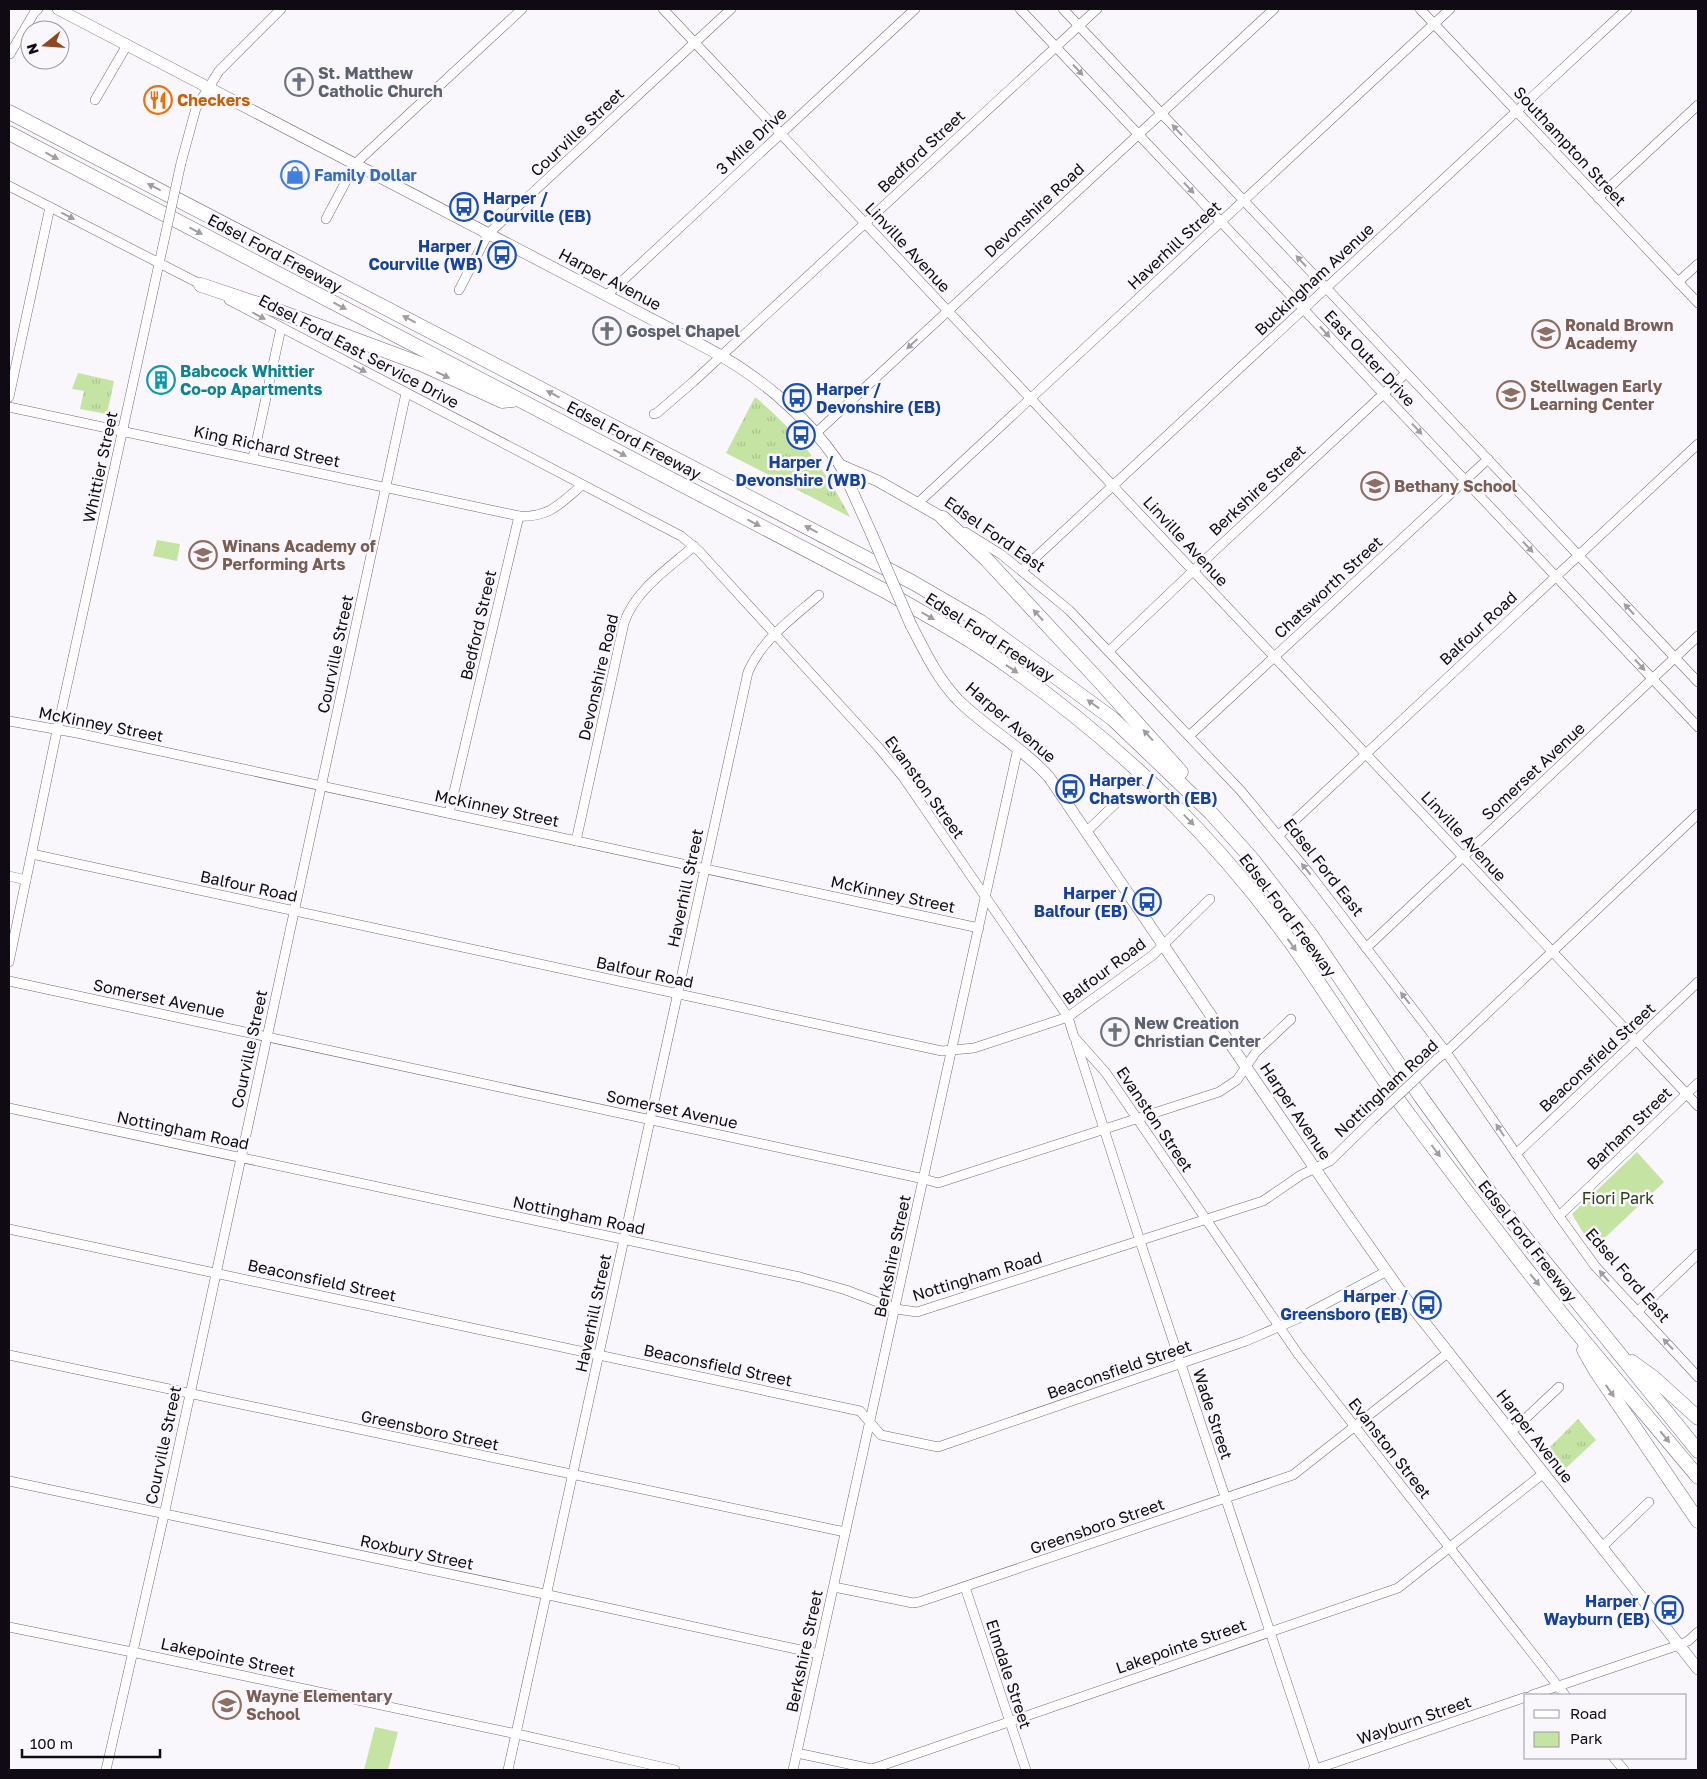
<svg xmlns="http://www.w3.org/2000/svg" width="1707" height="1779" font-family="'Golos Text',sans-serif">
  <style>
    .grass { fill: url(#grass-tufts) }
    .park { fill: #c5e4a4 }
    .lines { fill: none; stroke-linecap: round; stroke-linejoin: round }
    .minor-casing { stroke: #75677f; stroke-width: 10 }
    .major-casing { stroke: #75677f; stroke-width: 12 }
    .highway-casing { stroke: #75677f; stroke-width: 15 }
    .minor { stroke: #fff; stroke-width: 9 }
    .major { stroke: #fff; stroke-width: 11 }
    .highway { stroke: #fff; stroke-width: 14 }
    .minor-bridge-casing { stroke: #75677f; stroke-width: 10; stroke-linecap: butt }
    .major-bridge-casing { stroke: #75677f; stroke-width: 12; stroke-linecap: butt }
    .minor-bridge { stroke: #fff; stroke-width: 9 }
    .major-bridge { stroke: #fff; stroke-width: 11 }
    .oneway { fill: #9f9da1 }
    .labels { text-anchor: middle; stroke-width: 5; stroke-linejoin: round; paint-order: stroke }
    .worship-label { font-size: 16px; font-weight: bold; fill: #5b616d; stroke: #faf7fc; text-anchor: start }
    .food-label { font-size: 16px; font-weight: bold; fill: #c56008; stroke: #faf7fc; text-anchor: start }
    .street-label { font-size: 16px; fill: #0f0a13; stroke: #faf7fc }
    .shop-label { font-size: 16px; font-weight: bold; fill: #366cbe; stroke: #faf7fc; text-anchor: start }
    .transit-label { font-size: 16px; font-weight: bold; fill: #164399; stroke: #faf7fc; text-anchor: end }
    .education-label { font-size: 16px; font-weight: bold; fill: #785e54; stroke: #faf7fc; text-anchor: start }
    .culture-label { font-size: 16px; font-weight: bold; fill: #0d838f; stroke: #faf7fc; text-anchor: start }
    .park-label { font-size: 16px; fill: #2d4012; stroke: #faf7fc }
  </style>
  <defs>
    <pattern id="grass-tufts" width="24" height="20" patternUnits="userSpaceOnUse" patternTransform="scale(1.25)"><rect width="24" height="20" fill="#c5e4a4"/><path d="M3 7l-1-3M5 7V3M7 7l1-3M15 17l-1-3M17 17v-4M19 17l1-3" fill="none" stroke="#a8c28c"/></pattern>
  </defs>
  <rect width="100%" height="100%" fill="#faf7fc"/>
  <g class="grass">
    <polygon points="78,373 114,381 107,414 80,409 84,391 72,389"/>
    <path d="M755,397C795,430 826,469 850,517L726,453Z"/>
    <polygon points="1578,1419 1596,1440 1565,1469 1549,1448"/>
  </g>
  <g class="park">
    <polygon points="157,540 180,544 177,561 153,556"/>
    <polygon points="1637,1152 1664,1182 1595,1247 1582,1231 1572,1214"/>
    <polygon points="375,1727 398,1732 388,1770 364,1770"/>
  </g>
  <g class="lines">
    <defs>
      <g id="minor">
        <polyline points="663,9 1698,1106"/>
        <polyline points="1020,9 1698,727"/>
        <polyline points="1063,9 1698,682"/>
        <polyline points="1420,9 1698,303"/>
        <polyline points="10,54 34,13 38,9"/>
        <polyline points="95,100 127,45"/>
        <polyline points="181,163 196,108 219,71 281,9"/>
        <polyline points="9,186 204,286"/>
        <polyline points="1598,198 1698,105"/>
        <polyline points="326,219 355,164 522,9"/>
        <polyline points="1678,282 1698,264"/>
        <polyline points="459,290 488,234 731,9"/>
        <polyline points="606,296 915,9"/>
        <polyline points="229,300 681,536 699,551 879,748 903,777 1068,1017 1074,1037 1106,1073 1298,1354 1565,1695"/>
        <polyline points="9,397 50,207"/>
        <path d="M9,407L519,516C549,518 561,503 582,485"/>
        <polyline points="654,414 657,413 693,382 1097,9"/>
        <polyline points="815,434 1274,9"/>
        <polyline points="253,458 281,328"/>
        <polyline points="918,503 1450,9"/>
        <polyline points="965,532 1002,555 1069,610 1241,791 1309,873 1446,1052 1559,1216 1595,1266 1698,1377"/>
        <polyline points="1022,570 1627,9"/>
        <polyline points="1109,651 1194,570 1406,373"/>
        <polyline points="9,721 77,733 979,928"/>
        <polyline points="1189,736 1488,459"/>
        <polyline points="449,813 519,516"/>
        <polyline points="1086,832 1115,804"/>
        <polyline points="1279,835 1698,444"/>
        <path d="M576,841L624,623C635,590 669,568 694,546"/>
        <polyline points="32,854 942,1051 974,1048 1068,1017 1153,955 1210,899"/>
        <polyline points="9,876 26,880"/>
        <polyline points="1366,948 1698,636"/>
        <polyline points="9,962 55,740 162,250"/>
        <polyline points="9,981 924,1179 938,1183 1219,1092 1237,1080 1256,1052 1291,1019"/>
        <polyline points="1076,1042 1140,1241 1316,1770"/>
        <polyline points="1437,1059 1446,1052 1698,814"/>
        <polyline points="9,1108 800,1277 846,1290 896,1309 917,1312 1263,1201 1301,1175 1330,1161 1372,1120"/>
        <polyline points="1516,1154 1698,982"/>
        <polyline points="1559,1216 1698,1083"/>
        <polyline points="9,1229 860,1411 881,1435 938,1447 1246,1341 1297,1319 1387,1271"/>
        <polyline points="1637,1312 1698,1254"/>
        <polyline points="9,1355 845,1532"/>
        <polyline points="1511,1432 1559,1387"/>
        <polyline points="9,1481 535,1592 819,1654"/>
        <polyline points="1602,1547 1649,1502"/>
        <polyline points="834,1587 913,1603 919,1602 1293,1475 1449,1352"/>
        <polyline points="965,1587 1026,1770"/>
        <polyline points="9,1627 132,1652 526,1736 675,1770"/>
        <polyline points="1532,1695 1679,1645 1688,1641 1698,1632"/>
        <polyline points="797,1753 872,1769 1398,1588 1544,1473"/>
        <polyline points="1614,1758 1624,1770"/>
        <polyline points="106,1770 164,1515 406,393"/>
        <path d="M508,1770L748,672C762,639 793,618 819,595"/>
        <polyline points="793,1770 1018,748"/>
        <polyline points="1313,1770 1526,1697"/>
      </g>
      <g id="major">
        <path d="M58,9L707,348C758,375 805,414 838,462C843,469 846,478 850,486C857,502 865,519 872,535"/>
        <polyline points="840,465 878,481 943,518"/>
        <path d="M911,625C925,652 937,678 958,700C986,728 1022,747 1049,777L1333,1195L1406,1299L1698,1669"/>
      </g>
      <g id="highway">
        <polyline points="9,112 912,582 981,622 1113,719 1211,813 1253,860 1311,935 1421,1097 1493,1197 1532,1246 1698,1451"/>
        <path d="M9,133L885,591C914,608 945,625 974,643C1046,690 1113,744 1173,804C1222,853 1267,907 1306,964C1340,1014 1373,1066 1409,1115C1460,1183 1512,1252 1565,1318C1609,1372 1654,1424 1698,1477"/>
        <polyline points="201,285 273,309 421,364 502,401 513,400"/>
        <polyline points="943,518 986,559 1101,683 1181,772"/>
        <polyline points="1584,1350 1596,1371 1698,1521"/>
        <polyline points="1632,1362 1654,1378 1698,1418"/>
      </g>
    </defs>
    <use href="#minor" class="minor-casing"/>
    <use href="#major" class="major-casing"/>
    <use href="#highway" class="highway-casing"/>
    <use href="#minor" class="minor"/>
    <use href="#major" class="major"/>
    <use href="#highway" class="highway"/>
    <defs>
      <g id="minor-bridge">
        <polyline points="162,250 181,163"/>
        <polyline points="1372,1120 1437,1059"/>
      </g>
      <polyline id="major-bridge" points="872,535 911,625"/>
    </defs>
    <use href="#minor-bridge" class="minor-bridge-casing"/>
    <use href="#major-bridge" class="major-bridge-casing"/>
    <use href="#minor-bridge" class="minor-bridge"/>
    <use href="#major-bridge" class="major-bridge"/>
  </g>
  <defs><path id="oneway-solid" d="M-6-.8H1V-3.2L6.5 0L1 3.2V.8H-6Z" transform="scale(1.25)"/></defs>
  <g class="oneway">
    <use href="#oneway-solid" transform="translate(1078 70) rotate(47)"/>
    <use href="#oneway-solid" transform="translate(1177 130) rotate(-133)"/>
    <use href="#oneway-solid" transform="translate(52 156) rotate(28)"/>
    <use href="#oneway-solid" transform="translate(154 187) rotate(-153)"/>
    <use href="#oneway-solid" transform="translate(1189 188) rotate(47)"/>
    <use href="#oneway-solid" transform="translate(68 216) rotate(27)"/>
    <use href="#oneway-solid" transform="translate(196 231) rotate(28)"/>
    <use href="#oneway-solid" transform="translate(1301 261) rotate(-133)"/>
    <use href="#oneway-solid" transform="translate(340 306) rotate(28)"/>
    <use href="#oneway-solid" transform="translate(259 316) rotate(28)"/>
    <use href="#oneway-solid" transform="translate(409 319) rotate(-152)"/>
    <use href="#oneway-solid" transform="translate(1325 332) rotate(47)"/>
    <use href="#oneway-solid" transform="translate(912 344) rotate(137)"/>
    <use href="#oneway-solid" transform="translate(360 369) rotate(28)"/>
    <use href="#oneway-solid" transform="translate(443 375) rotate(25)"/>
    <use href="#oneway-solid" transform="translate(553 394) rotate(-152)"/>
    <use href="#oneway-solid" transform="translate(1417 429) rotate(47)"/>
    <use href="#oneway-solid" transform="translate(620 453) rotate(28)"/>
    <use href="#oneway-solid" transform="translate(754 523) rotate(28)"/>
    <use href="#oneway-solid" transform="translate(811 529) rotate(-152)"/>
    <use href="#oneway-solid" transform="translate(1528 547) rotate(47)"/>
    <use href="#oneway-solid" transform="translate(1629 609) rotate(-133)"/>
    <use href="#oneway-solid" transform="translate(1038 615) rotate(-133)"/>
    <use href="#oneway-solid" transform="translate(928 616) rotate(30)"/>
    <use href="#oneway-solid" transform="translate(1640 665) rotate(47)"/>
    <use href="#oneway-solid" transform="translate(1012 669) rotate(34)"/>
    <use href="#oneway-solid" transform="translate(1093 704) rotate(-144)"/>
    <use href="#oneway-solid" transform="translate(1148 735) rotate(-132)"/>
    <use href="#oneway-solid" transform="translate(1189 820) rotate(46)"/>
    <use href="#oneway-solid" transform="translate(1306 869) rotate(-129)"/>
    <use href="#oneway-solid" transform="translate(1292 945) rotate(54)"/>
    <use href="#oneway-solid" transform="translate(1405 998) rotate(-128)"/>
    <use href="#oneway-solid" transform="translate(1500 1130) rotate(-124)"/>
    <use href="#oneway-solid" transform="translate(1436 1151) rotate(53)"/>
    <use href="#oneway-solid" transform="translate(1604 1276) rotate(-131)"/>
    <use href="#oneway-solid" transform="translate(1535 1280) rotate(51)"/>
    <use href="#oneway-solid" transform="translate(1668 1344) rotate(-133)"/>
    <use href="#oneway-solid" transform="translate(1610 1391) rotate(55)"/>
    <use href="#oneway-solid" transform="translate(1665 1437) rotate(50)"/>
  </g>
  <defs>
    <symbol id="church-ring" viewBox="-11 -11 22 22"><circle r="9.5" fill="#faf7fc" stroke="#6b7280" stroke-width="1.5"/><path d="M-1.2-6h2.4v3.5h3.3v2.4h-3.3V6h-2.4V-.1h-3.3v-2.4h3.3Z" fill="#6b7280"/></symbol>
    <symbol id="restaurant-ring" viewBox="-11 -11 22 22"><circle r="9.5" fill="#faf7fc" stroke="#e8710a" stroke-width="1.5"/><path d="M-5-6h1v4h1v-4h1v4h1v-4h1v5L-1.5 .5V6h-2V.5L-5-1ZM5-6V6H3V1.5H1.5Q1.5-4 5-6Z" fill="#e8710a"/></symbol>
    <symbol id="shop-ring" viewBox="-11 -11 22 22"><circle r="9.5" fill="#faf7fc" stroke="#3f7fe0" stroke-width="1.5"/><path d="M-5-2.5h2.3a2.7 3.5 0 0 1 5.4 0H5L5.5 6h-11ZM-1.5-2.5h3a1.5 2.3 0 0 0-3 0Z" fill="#3f7fe0"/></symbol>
    <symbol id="bus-ring" viewBox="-11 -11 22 22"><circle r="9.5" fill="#faf7fc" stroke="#1a4fb4" stroke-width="1.5"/><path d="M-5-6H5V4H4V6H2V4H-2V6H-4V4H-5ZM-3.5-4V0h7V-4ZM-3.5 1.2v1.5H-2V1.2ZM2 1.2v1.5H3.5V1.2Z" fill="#1a4fb4"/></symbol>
    <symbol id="school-ring" viewBox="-11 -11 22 22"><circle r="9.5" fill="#faf7fc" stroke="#8d6e63" stroke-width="1.5"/><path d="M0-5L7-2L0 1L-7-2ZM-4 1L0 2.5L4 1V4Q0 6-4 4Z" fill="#8d6e63"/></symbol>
    <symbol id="building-ring" viewBox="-11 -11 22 22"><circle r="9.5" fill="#faf7fc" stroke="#0f9aa8" stroke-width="1.5"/><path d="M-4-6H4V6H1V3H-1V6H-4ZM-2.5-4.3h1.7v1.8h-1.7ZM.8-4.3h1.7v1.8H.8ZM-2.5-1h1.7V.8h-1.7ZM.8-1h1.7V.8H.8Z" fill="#0f9aa8"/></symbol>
  </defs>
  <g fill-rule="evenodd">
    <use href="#church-ring" x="283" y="66" width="32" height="32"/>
    <use href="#restaurant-ring" x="142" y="84" width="32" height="32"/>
    <use href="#shop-ring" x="279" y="159" width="32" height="32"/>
    <use href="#bus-ring" x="448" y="191" width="32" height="32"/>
    <use href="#bus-ring" x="486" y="239" width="32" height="32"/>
    <use href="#church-ring" x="591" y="315" width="32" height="32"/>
    <use href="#school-ring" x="1530" y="318" width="32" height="32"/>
    <use href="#building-ring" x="145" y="364" width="32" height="32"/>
    <use href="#school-ring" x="1495" y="379" width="32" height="32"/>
    <use href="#bus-ring" x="781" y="382" width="32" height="32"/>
    <use href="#bus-ring" x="785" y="419" width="32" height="32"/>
    <use href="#school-ring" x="1359" y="470" width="32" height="32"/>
    <use href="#school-ring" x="187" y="539" width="32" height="32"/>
    <use href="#bus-ring" x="1054" y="773" width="32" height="32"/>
    <use href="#bus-ring" x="1131" y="886" width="32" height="32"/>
    <use href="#church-ring" x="1099" y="1016" width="32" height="32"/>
    <use href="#bus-ring" x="1411" y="1289" width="32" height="32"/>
    <use href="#bus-ring" x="1653" y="1594" width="32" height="32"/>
    <use href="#school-ring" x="211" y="1689" width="32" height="32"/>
  </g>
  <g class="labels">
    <g class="worship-label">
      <text x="318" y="79">St. Matthew<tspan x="318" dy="18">Catholic Church</tspan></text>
      <text x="626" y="337">Gospel Chapel</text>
      <text x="1134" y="1029">New Creation<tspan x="1134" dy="18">Christian Center</tspan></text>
    </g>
    <g class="food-label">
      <text x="177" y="106">Checkers</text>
    </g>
    <g class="street-label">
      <text transform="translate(577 132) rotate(-43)" y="6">Courville Street</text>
      <text transform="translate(751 141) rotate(-43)" y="6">3 Mile Drive</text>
      <text transform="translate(1570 146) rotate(47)" y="6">Southampton Street</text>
      <text transform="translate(921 151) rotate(-43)" y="6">Bedford Street</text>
      <text transform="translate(1034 210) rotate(-43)" y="6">Devonshire Road</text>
      <text transform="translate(1174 245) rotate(-43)" y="6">Haverhill Street</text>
      <text transform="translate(908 247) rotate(47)" y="6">Linville Avenue</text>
      <text transform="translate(275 253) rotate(28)" y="6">Edsel Ford Freeway</text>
      <text transform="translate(610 279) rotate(28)" y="6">Harper Avenue</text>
      <text transform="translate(1314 279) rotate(-43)" y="6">Buckingham Avenue</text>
      <text transform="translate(359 351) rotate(28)" y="6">Edsel Ford East Service Drive</text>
      <text transform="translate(1370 358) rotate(47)" y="6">East Outer Drive</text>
      <text transform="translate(634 440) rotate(28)" y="6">Edsel Ford Freeway</text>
      <text transform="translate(267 446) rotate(12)" y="6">King Richard Street</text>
      <text transform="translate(100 467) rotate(-78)" y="6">Whittier Street</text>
      <text transform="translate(1257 490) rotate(-43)" y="6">Berkshire Street</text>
      <text transform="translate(995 534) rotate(35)" y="6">Edsel Ford East</text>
      <text transform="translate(1186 541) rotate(47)" y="6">Linville Avenue</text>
      <text transform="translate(1328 587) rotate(-43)" y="6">Chatsworth Street</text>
      <text transform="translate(478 625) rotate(-77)" y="6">Bedford Street</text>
      <text transform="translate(1478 628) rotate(-43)" y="6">Balfour Road</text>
      <text transform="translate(990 637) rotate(33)" y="6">Edsel Ford Freeway</text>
      <text transform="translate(335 654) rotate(-78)" y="6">Courville Street</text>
      <text transform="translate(598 677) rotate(-77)" y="6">Devonshire Road</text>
      <text transform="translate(1011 722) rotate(41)" y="6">Harper Avenue</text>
      <text transform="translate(101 724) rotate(11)" y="6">McKinney Street</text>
      <text transform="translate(1533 771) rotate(-43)" y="6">Somerset Avenue</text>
      <text transform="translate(925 787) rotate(54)" y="6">Evanston Street</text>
      <text transform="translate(497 808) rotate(12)" y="6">McKinney Street</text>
      <text transform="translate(1464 836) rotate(47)" y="6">Linville Avenue</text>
      <text transform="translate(1324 867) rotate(52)" y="6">Edsel Ford East</text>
      <text transform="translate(249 886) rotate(12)" y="6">Balfour Road</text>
      <text transform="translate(685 888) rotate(-78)" y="6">Haverhill Street</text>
      <text transform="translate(893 894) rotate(12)" y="6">McKinney Street</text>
      <text transform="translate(1288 915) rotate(53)" y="6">Edsel Ford Freeway</text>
      <text transform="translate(1104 971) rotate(-37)" y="6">Balfour Road</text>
      <text transform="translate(645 972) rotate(12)" y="6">Balfour Road</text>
      <text transform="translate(159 998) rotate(12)" y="6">Somerset Avenue</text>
      <text transform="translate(249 1049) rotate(-78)" y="6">Courville Street</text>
      <text transform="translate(1597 1057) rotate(-43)" y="6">Beaconsfield Street</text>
      <text transform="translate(1386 1088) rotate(-43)" y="6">Nottingham Road</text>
      <text transform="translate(672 1109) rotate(12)" y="6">Somerset Avenue</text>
      <text transform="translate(1296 1111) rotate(56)" y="6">Harper Avenue</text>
      <text transform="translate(1155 1119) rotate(56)" y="6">Evanston Street</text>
      <text transform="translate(1629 1128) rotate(-44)" y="6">Barham Street</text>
      <text transform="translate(183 1130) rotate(12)" y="6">Nottingham Road</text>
      <text transform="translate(579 1215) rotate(12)" y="6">Nottingham Road</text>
      <text transform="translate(1528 1241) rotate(52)" y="6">Edsel Ford Freeway</text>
      <text transform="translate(892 1256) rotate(-78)" y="6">Berkshire Street</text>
      <text transform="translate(1628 1275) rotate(49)" y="6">Edsel Ford East</text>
      <text transform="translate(977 1276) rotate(-17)" y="6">Nottingham Road</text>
      <text transform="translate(322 1280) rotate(12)" y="6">Beaconsfield Street</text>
      <text transform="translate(593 1313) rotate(-78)" y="6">Haverhill Street</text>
      <text transform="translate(718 1365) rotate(12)" y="6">Beaconsfield Street</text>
      <text transform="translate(1119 1369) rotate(-19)" y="6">Beaconsfield Street</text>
      <text transform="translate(1213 1414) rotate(72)" y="6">Wade Street</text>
      <text transform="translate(430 1430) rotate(12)" y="6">Greensboro Street</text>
      <text transform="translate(1535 1436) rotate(52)" y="6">Harper Avenue</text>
      <text transform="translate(163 1445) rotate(-78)" y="6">Courville Street</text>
      <text transform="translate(1390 1448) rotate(52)" y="6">Evanston Street</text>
      <text transform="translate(1097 1526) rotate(-19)" y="6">Greensboro Street</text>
      <text transform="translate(417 1552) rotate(12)" y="6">Roxbury Street</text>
      <text transform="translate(1181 1646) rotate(-19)" y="6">Lakepointe Street</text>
      <text transform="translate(804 1651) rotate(-78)" y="6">Berkshire Street</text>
      <text transform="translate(228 1657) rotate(12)" y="6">Lakepointe Street</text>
      <text transform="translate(1009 1674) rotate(72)" y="6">Elmdale Street</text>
      <text transform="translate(1414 1720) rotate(-19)" y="6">Wayburn Street</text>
    </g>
    <g class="shop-label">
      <text x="314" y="181">Family Dollar</text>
    </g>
    <g class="transit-label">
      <text x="483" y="204" text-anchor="start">Harper /<tspan x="483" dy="18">Courville (EB)</tspan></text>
      <text x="483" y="252">Harper /<tspan x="483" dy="18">Courville (WB)</tspan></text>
      <text x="816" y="395" text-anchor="start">Harper /<tspan x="816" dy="18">Devonshire (EB)</tspan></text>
      <text x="801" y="468" text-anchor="middle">Harper /<tspan x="801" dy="18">Devonshire (WB)</tspan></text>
      <text x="1089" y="786" text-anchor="start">Harper /<tspan x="1089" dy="18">Chatsworth (EB)</tspan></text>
      <text x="1128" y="899">Harper /<tspan x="1128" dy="18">Balfour (EB)</tspan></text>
      <text x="1408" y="1302">Harper /<tspan x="1408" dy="18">Greensboro (EB)</tspan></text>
      <text x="1650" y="1607">Harper /<tspan x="1650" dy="18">Wayburn (EB)</tspan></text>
    </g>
    <g class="education-label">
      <text x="1565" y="331">Ronald Brown<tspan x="1565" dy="18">Academy</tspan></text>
      <text x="1530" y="392">Stellwagen Early<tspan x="1530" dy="18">Learning Center</tspan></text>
      <text x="1394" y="492">Bethany School</text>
      <text x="222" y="552">Winans Academy of<tspan x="222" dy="18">Performing Arts</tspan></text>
      <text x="246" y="1702">Wayne Elementary<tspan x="246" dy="18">School</tspan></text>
    </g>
    <g class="culture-label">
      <text x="180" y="377">Babcock Whittier<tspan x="180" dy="18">Co-op Apartments</tspan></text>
    </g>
    <g class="park-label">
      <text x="1618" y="1204">Fiori Park</text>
    </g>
  </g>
  <rect width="1707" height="1779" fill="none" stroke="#0f0a13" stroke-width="20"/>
  <rect x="1524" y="1694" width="162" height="65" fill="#faf7fc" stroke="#9c989f"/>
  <rect x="1534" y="1710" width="25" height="8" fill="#ffffff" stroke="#9c989f"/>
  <text x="1570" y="1719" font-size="15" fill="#0f0a13">Road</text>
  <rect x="1534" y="1732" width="25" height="15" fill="#c5e4a4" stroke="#9c989f"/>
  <text x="1570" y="1744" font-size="15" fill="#0f0a13">Park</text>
  <g transform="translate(45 45) rotate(253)"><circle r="24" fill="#faf7fc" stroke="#9c989f"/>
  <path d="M0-4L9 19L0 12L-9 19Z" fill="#8d4721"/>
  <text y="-8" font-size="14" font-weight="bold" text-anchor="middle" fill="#0f0a13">N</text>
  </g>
  <path d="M22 1749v8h138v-8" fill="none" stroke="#0f0a13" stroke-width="2.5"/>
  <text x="30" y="1749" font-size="15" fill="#0f0a13" stroke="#faf7fc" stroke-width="4" paint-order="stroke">100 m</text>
</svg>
